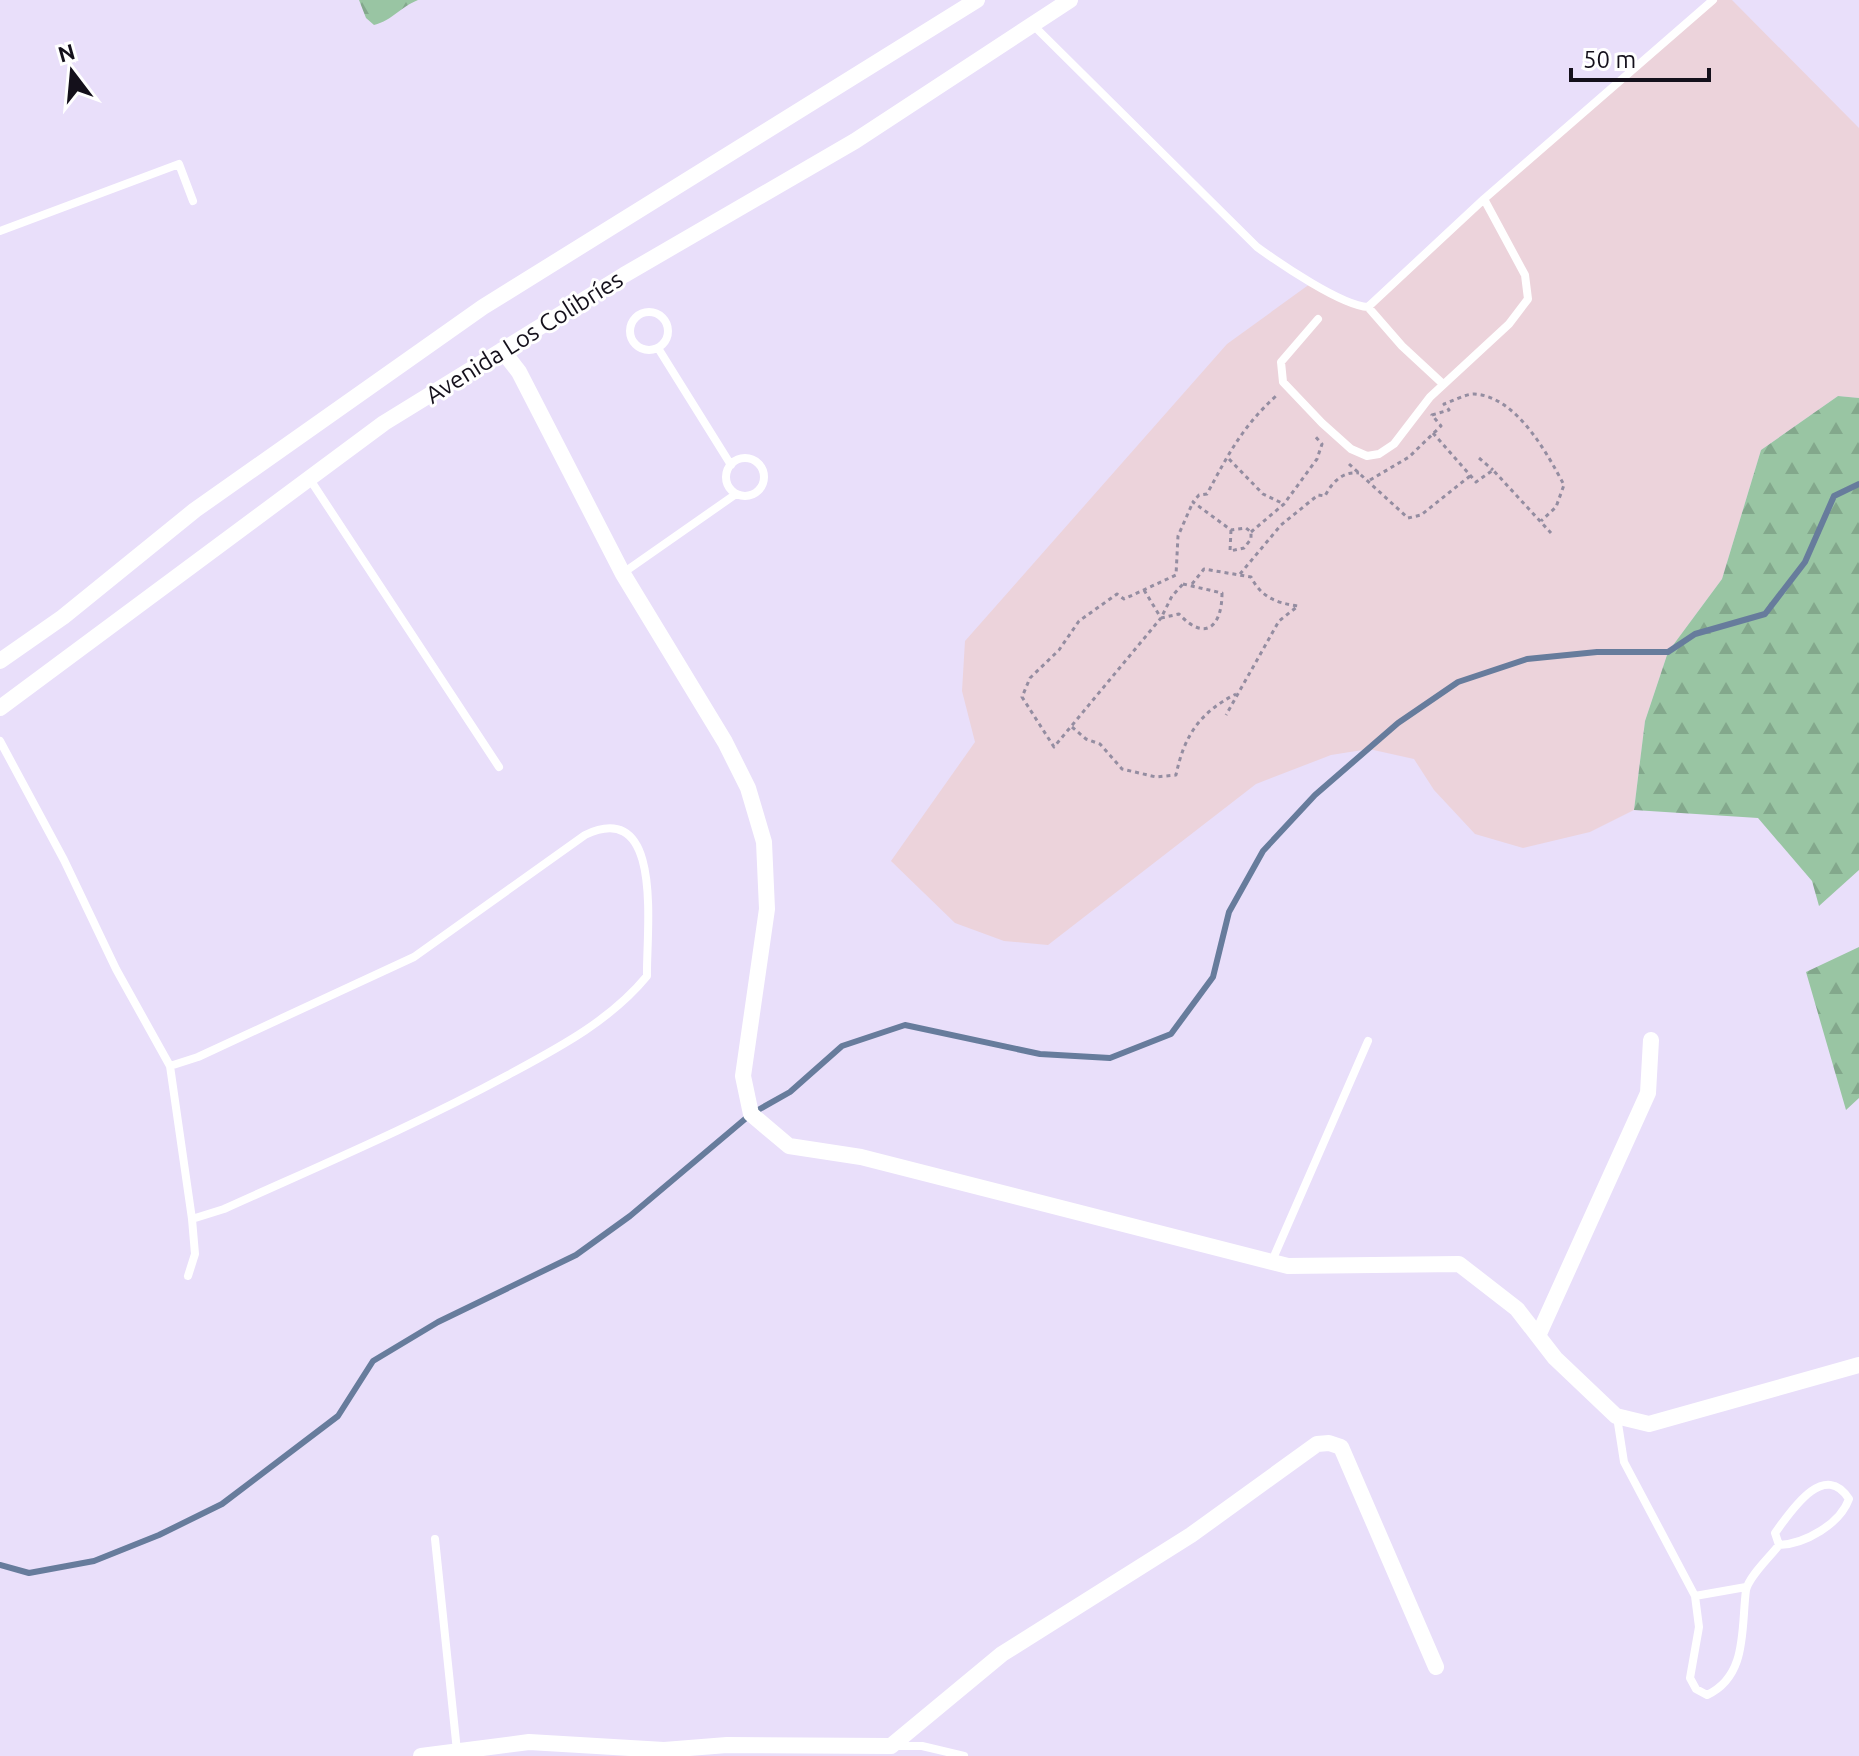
<svg xmlns="http://www.w3.org/2000/svg" width="1859" height="1756" font-family="Ubuntu,sans-serif">
<defs>
<pattern id="forest-firs" width="22" height="20" patternUnits="userSpaceOnUse" patternTransform="scale(2)"><rect width="22" height="20" fill="#99c5a3"/><path d="M5 1l3.5 6h-7zM16 11l3.5 6h-7z" fill="#83a88c"/></pattern>
</defs>
<rect width="100%" height="100%" fill="#e9dffa"/>
<!-- education -->
<path fill="#ecd3db" d="M1713,0H1732L1859,128V398L1838,396L1761,450L1722,579L1668,652L1645,721L1634,810L1590,832L1523,848L1475,834L1434,790L1414,759L1369,749L1331,755L1256,784L1048,945L1004,941L955,923L891,861L975,742L962,691L965,641L1227,344L1314,281L1333,293L1368,307L1484,199Z"/>
<!-- forest -->
<path fill="url(#forest-firs)" d="M359,0H418C400,7 393,20 374,25L366,18Z
M1838,396L1859,398V870L1819,906L1812,881L1758,818L1634,810L1645,721L1668,652L1722,579L1761,450Z
M1859,947V1098L1846,1110L1806,972Z"/>
<g fill="none" stroke-linecap="round" stroke-linejoin="round">
<!-- stream -->
<path stroke="#677c9c" stroke-width="6" d="M0,1565L29,1573L94,1561L159,1535L222,1504L338,1416L373,1361L438,1322L576,1255L630,1216L751,1114L790,1092L842,1046L905,1025L1040,1054L1110,1058L1171,1034L1213,977L1229,912L1263,851L1315,795L1398,723L1458,682L1527,659L1597,652H1668L1695,634L1765,614L1805,562L1834,496L1859,484"/>
<!-- path -->
<path stroke="#948da1" stroke-width="3" stroke-dasharray="4 4" stroke-linecap="butt" d="M1433,433L1476,482L1493,470L1551,533
M1479,458L1493,470
M1229,459L1263,494L1284,504
M1349,464L1408,518L1421,515L1470,476
M1370,480L1409,457L1441,426L1432,415L1449,410L1444,404C1453,401 1465,394 1474,394C1516,396 1547,453 1564,485L1556,507L1541,521
M1231,530L1230,551L1244,548L1251,539V532L1246,528L1231,530L1193,502L1199,495L1207,494C1229,453 1242,427 1277,395
M1251,532L1284,504L1317,459L1322,444L1314,435
M1240,574L1281,525L1318,495L1325,496C1332,482 1343,471 1359,473
M1183,584L1222,593C1222,627 1205,642 1179,614L1161,618L1172,596Z
M1192,584L1204,569L1251,577C1261,597 1276,603 1298,606L1279,621L1226,715
M1144,590L1161,618L1054,747L1022,697L1030,678L1059,650L1079,621L1117,594L1124,599L1176,575L1178,536L1193,502
M1072,727L1086,739L1100,744L1122,769L1156,777L1176,775C1184,736 1200,712 1236,694"/>
<!-- service -->
<path stroke="#fff" stroke-width="8" d="M1032,24L1257,247C1279,263 1342,306 1368,307L1484,199L1713,0
M0,231L179,164L193,201
M1368,307L1402,346L1443,384
M630 331a19 19 0 1 1 38 0a19 19 0 1 1-38 0Z
M1318,319L1281,362L1283,382L1322,423L1351,449L1367,456L1379,454L1394,444L1430,397L1509,324L1528,299L1525,275L1484,199
M658,348L731,465
M726 477a19 19 0 1 1 38 0a19 19 0 1 1-38 0Z
M309,478L499,767
M623,573L736,494
M0,741L64,860L116,969L170,1066L192,1219L195,1254L188,1276
M170,1066L198,1057L414,957L585,835C665,797 646,932 647,976C610,1021 558,1048 508,1075C416,1125 319,1166 224,1209L192,1219
M1272,1261L1368,1041
M1617,1417L1624,1462L1695,1596L1699,1627L1690,1678L1696,1689L1707,1695C1748,1676 1741,1628 1746,1590C1749,1576 1770,1557 1779,1545C1805,1544 1840,1524 1849,1499C1824,1460 1791,1511 1775,1533L1779,1545
M435,1539L457,1751
M1695,1596L1746,1587
M896,1746H922L964,1756"/>
<!-- minor -->
<path stroke="#fff" stroke-width="16" d="M502,350L519,372L623,574L725,742L748,788L764,842L767,909L743,1076L751,1114L789,1146L861,1157L1288,1266L1459,1264L1517,1309L1555,1358L1616,1416L1649,1424L1859,1365
M0,661L63,617L195,510L483,307L977,0
M0,708L384,423L624,275L855,141L1070,0
M1538,1336L1648,1093L1651,1040
M421,1756L529,1742L664,1750L727,1745L891,1746L1002,1654L1191,1535L1317,1444L1329,1443L1341,1447L1436,1667"/>
</g>
<g text-anchor="middle" dominant-baseline="central" stroke-width="6" stroke-linejoin="round" paint-order="stroke">
<!-- street labels -->
<g font-size="24" fill="#14101b" stroke="#fff">
<text transform="translate(524 337) rotate(-32)">Avenida Los Colibríes</text>
</g>
</g>
<!-- north arrow -->
<g transform="translate(72 72) rotate(344)" stroke="#ffffff" stroke-width="6" paint-order="stroke">
<path d="M0-6L14 30L0 20L-14 30Z" fill="#14101b"/>
<text y="-12" font-size="22" font-weight="bold" text-anchor="middle" fill="#14101b">N</text>
</g>
<!-- scale -->
<path d="M1571 68v12h138v-12" fill="none" stroke="#14101b" stroke-width="4"/>
<text x="1583" y="68" font-size="24" fill="#14101b" stroke="#ffffff" stroke-width="6" paint-order="stroke">50 m</text>
</svg>
